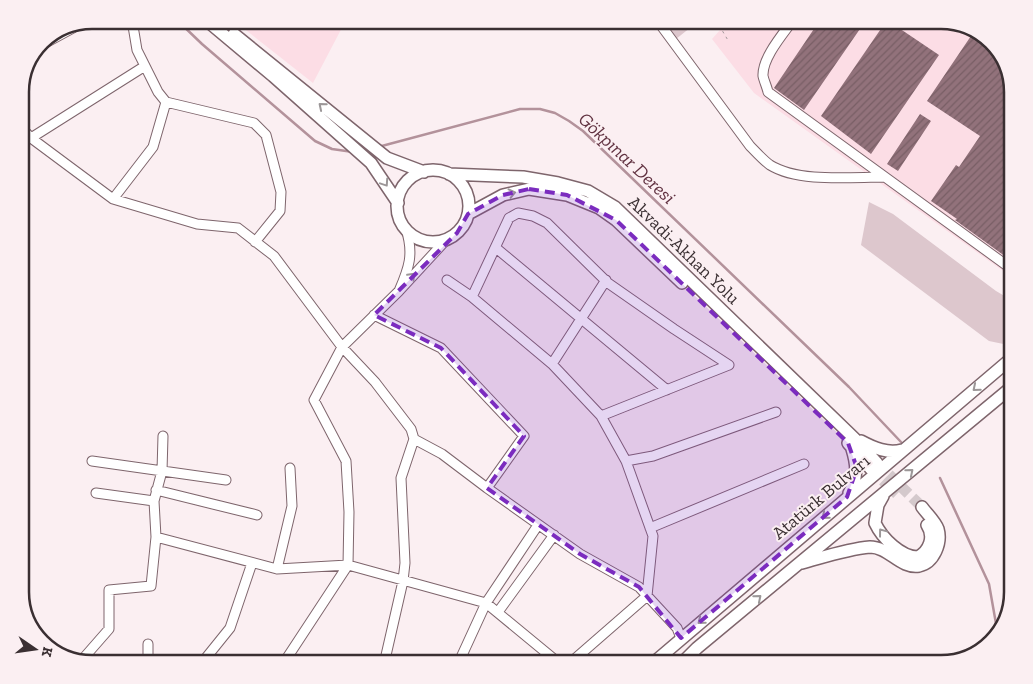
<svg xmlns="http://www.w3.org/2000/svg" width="1033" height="684" font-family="'Zilla Slab',serif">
<defs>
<pattern id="forest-firs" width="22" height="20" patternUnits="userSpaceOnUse" patternTransform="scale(1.25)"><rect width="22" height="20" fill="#ddc7cd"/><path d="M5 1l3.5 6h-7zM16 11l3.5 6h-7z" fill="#beabb0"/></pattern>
<pattern id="building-hatch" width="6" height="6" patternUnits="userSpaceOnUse" patternTransform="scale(1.25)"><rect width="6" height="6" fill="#92727b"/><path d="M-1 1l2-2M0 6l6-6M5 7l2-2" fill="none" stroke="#785e65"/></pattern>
</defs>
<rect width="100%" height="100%" fill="#fbeff2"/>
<!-- built -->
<path fill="#fcdde5" d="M233,20H346L313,83Z
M729,20H942L982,32L1013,91V278L754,93L712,39Z"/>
<!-- green -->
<path fill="#ddc7cd" d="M869,202L893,214L996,291L1013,301V346L989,341L861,245Z"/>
<!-- forest -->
<path fill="url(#forest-firs)" d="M663,20H700L676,39Z"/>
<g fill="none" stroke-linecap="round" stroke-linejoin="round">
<!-- stream -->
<path stroke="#b3929b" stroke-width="2.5" d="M177,20L202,44L315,141L332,149L353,152
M378,147L520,109H540L555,113L569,121L583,131L849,387L901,442
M940,478L989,584L998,635"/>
</g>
<!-- building -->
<path fill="url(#building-hatch)" d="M820,20H854L862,26L804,110L774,88Z
M887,20L939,55L871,154L821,116Z
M975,30L982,32L1004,56L1013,91V262L955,220L957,219L931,201L956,165L959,167L980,136L927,101Z
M920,114L931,121L898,171L887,164Z"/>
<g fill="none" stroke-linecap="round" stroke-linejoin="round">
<!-- major-tunnel -->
<path stroke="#d4c9cc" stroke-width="11" stroke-dasharray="11 5.5" stroke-linecap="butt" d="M877,463L922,507
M871,469L897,494"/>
<!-- minor casing -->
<g stroke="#7e656c" stroke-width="11">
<path id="minor" d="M657,20L750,146C756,152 763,160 770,165C799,183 851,177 885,177
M793,20C783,34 762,58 763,76C764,81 767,87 768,92L1013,270
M38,47L73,28
M166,102L254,123L266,135L281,192L280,211L255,242
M20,126L31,138L113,199L197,224L238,228L274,256L342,347L375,382L411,429L414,439L442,454L487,488L580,554L639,587L677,628L681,638
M31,138L145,66
M113,199L153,147L166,102L158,92L137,50L132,20
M406,229C414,254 409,268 399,291L447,239
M496,248L667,390
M447,280L472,297L552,364L601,416L626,461L653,536L647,596L569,664
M472,297L509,218L518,213L533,216L547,223L608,283L674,329L729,365
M374,315L441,348L524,436L487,488
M552,364L606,280
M601,416L729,365
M92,461L226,480
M626,461L653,456L776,412
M156,490L257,515
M96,493L154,501
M650,528L804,464
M156,537L277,569L348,565L486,603L560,664
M277,569L292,506L290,468
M498,612L554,535
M81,661L109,629V590L151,586L156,537L154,501L162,471L163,436
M148,664V644
M201,664L230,628L252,563
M283,664L348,565L349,512L346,461L314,400L342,347L399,291
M384,664L403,581L405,563L401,478L414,439
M458,664L486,603L538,525"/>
</g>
<!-- major casing -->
<g stroke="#7e656c" stroke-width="14">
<path id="major" d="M206,20L273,76L371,163L398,203
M234,34L387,158L424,172
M397 206a36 36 0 1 1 72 0a36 36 0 1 1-72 0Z
M449,174L523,177L558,183L588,191L615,207L854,438L877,463
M468,214L503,195L529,189L567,195L599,208L616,220L682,283
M861,441C874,448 888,454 902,450
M848,443L871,469
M849,493C858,478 857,465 852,449
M883,496L878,505L875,523C882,538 901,557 918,557C929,551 935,537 927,525
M802,563C824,557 847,549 870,547C889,547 900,569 919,566C934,563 942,543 938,529C935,521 927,514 922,507
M652,664L1013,357
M681,664L697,648L1013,386"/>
</g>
<!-- path -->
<path stroke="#a29699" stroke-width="1" stroke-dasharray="2.5 4" stroke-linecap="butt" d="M716,20L729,42"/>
<!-- minor -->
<use href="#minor" stroke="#fff" stroke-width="9"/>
<!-- major -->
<use href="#major" stroke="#fff" stroke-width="11"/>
</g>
<!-- one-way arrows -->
<defs><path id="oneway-chevron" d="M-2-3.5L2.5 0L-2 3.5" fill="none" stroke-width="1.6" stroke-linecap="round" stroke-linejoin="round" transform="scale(1.25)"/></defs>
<g stroke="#9c9798">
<use href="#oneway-chevron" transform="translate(322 106) rotate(-140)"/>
<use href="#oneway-chevron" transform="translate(385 183) rotate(56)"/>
<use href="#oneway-chevron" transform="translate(512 193) rotate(-13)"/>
<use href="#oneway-chevron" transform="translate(412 276) rotate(-46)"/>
<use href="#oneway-chevron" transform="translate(976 388) rotate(140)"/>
<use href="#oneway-chevron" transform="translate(910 472) rotate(-40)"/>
<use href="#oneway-chevron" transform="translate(825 516) rotate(140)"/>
<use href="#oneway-chevron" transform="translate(882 532) rotate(-127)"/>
<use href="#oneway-chevron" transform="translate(758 598) rotate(-40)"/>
<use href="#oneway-chevron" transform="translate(701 621) rotate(140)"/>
</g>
<!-- marked area -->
<path fill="#7b2cbf" fill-opacity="0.2" stroke="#7b2cbf" stroke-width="4" stroke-dasharray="10 6" stroke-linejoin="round" d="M529,189L567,195L616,220L848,443L857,468L847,497L681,638L639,587L580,554L487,488L524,436L441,348L374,315L457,233L468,214L503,195Z"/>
<g text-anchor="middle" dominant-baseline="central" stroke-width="4" stroke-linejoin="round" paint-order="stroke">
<!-- street labels -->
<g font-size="18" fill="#3a2f32" stroke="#fbeff2">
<text transform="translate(684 250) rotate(44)">Akvadi-Akhan Yolu</text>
<text transform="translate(821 497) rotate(-40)">Atatürk Bulvarı</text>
</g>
<!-- water labels -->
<g font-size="19" font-style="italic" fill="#613241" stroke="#fbeff2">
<text transform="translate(627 158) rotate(43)">Gökpınar Deresi</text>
</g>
</g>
<!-- crop -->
<path d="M0 0H1033V684H0ZM92 29H941A63 63 0 0 1 1004 92V592A63 63 0 0 1 941 655H92A63 63 0 0 1 29 592V92A63 63 0 0 1 92 29Z" fill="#fbeff2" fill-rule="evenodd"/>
<path fill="none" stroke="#3a2f32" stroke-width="2.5" d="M92 29H941A63 63 0 0 1 1004 92V592A63 63 0 0 1 941 655H92A63 63 0 0 1 29 592V92A63 63 0 0 1 92 29Z"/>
<!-- north arrow -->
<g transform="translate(35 649) rotate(103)" stroke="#fbeff2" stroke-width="4" paint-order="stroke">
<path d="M0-4L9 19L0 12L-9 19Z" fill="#3a2f32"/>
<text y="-8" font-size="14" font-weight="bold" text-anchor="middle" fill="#3a2f32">K</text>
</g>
</svg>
